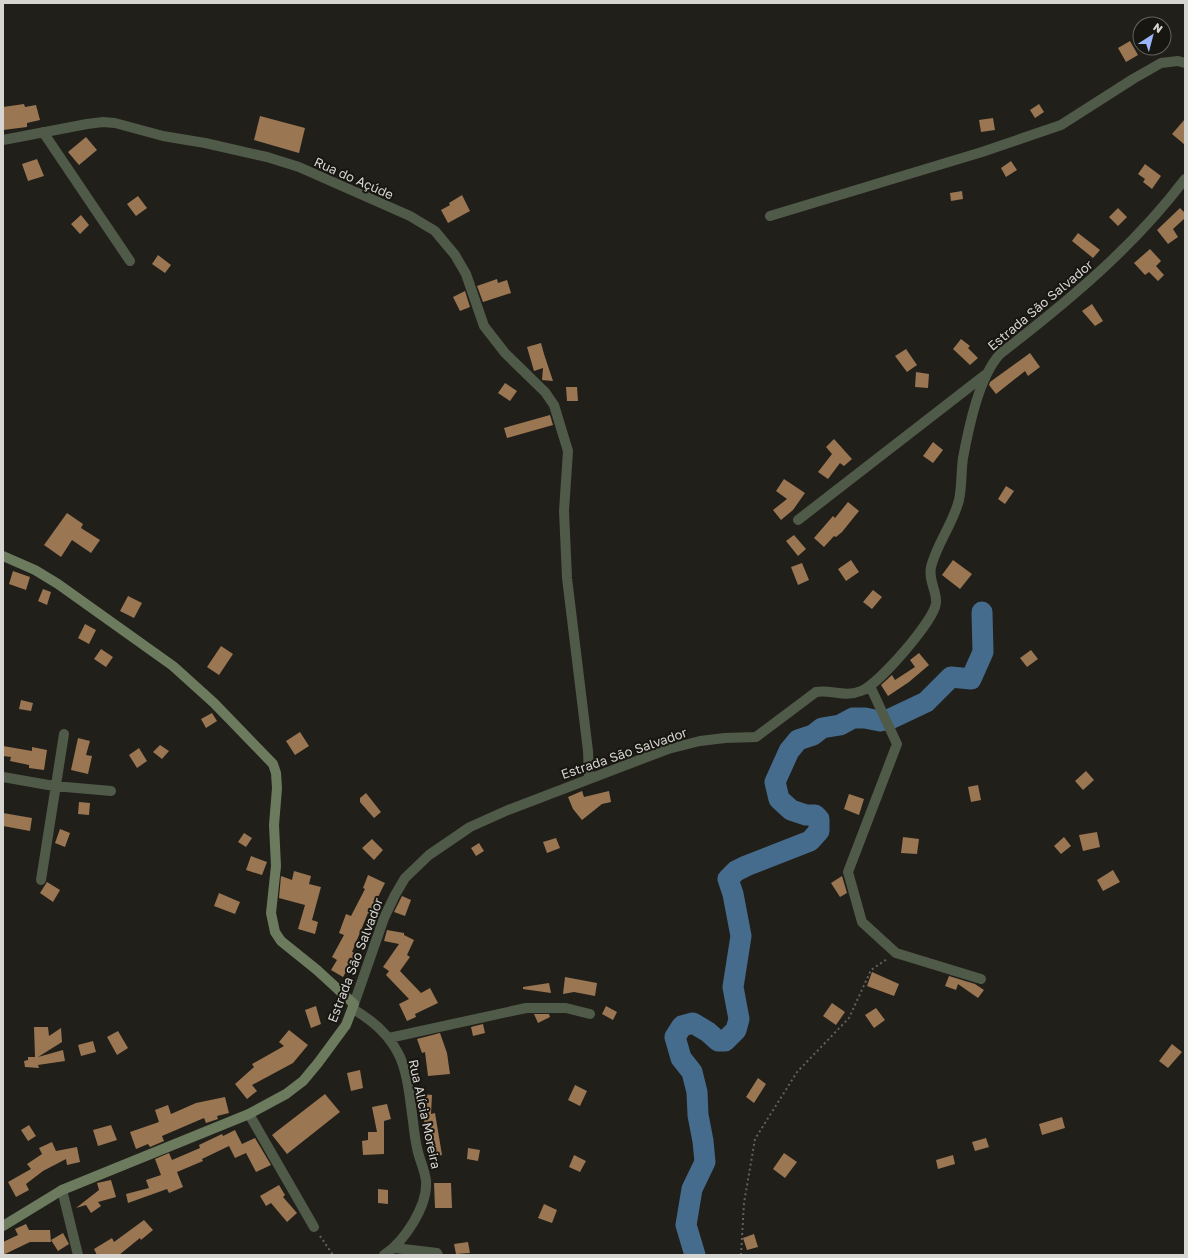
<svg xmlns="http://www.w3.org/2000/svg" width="1188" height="1258" font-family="'Golos Text',sans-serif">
<rect width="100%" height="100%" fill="#211f1a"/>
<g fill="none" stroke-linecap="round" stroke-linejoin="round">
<!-- river -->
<path stroke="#466c8d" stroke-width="21" d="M695,1255L686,1225L692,1189L705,1162L703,1141L698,1115L697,1092L692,1072L681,1058L675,1037L682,1026L693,1023L708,1032L718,1041H725L736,1030L739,1019L733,987L741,936L733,894L728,879L736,871L746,866L810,841L819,831V819L815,815H806L791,810L779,799L775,782L789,751L798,740L813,735L822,728L840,725L853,718H865L880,721L890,719L926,702L951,677L971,679L983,652L982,612"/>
</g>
<!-- building -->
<path fill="#9b7652" d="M1130,41L1138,55L1126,62L1118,48Z
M24,104L25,107L36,105L40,120L27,123V127L3,130V107Z
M1039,104L1044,112L1035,118L1030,110Z
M260,116L305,128L299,153L254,140Z
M993,118L995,130L981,132L979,120Z
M1185,119V145L1172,134Z
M86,137L97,150L79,165L68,152Z
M37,159L44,176L28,181L22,164Z
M1011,161L1017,170L1006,177L1001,168Z
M1145,164L1161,176L1152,189L1143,182L1145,179L1138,174Z
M962,191L963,199L951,201L950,193Z
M462,195L470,211L448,223L441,210L450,205L449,203Z
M138,196L147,208L136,216L127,204Z
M1118,208L1127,217L1118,226L1109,217Z
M1180,208L1185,213V218L1173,229L1178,237L1168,244L1157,230Z
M81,215L89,225L80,234L71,224Z
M1078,233L1100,250L1093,258L1072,241Z
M1150,249L1161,261L1156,266L1164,275L1158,281L1149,272L1145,275L1134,263Z
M158,255L171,265L165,273L152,264Z
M497,279L498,283L507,280L511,293L483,302L477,286Z
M465,291L470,307L460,311L453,297Z
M1092,304L1103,321L1095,326L1082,311Z
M961,339L970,346L968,348L978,358L970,365L953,349Z
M541,343L544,354L553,381L542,380L543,368L534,371L527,347Z
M906,349L917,365L907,372L895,356Z
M1030,353L1040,367L1028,376L1025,371L996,394L989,385L990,382Z
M916,372L929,374L928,388L915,387Z
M505,383L517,391L510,401L498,393Z
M566,387H577L578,401H567Z
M550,415L553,425L507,438L504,428Z
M834,439L852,459L844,466L840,463L828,479L818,472L832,454L826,447Z
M933,442L943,450L933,463L923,456Z
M784,479L805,493L793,510L781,520L773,510L787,499L776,491Z
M1006,486L1014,491L1005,504L998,499Z
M848,502L859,511L842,532L836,537L834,536L824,547L814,538L833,516L835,518Z
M67,513L83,524L81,528L100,540L91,553L72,540L61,557L44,545Z
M794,535L806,549L798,556L786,541Z
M851,560L859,572L846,581L838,569Z
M953,560L972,574L960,589L942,575Z
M802,563L809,580L798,585L791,567Z
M13,571L30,577L26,590L9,584Z
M43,589L51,592L47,605L38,601Z
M873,590L882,597L872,609L863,602Z
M128,596L142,603L134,618L120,611Z
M85,624L96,630L89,644L78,638Z
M221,646L233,654L219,675L207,667Z
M101,649L113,657L106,667L94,659Z
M1031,650L1038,659L1027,667L1020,658Z
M919,653L929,665L909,682L888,696L881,685L892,675L895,680L915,667L910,660Z
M21,700L33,703L31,711L19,709Z
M212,713L217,721L206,728L201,719Z
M300,732L309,746L295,755L286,741Z
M78,738L90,741L86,755L92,756L88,774L71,770Z
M160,745L169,751L162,759L153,752Z
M3,746L32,751V747L47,750L44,770L29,768V765L10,761L11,757L3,756Z
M139,748L147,761L137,768L129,755Z
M1086,771L1094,780L1083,790L1075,781Z
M978,785L981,800L971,802L968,787Z
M582,791L584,797L609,791L611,802L602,804L582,820L573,809L568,797Z
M366,793L381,812L374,818L360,802V798Z
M849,794L864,799L859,815L844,809Z
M79,802L90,803L89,815L78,814Z
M3,813L32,818L30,831L3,826Z
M60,829L70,833L65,847L55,843Z
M1097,832L1100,847L1083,851L1079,835Z
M244,833L252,838L246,847L238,842Z
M903,837L919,839L917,854L901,853Z
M1064,837L1071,846L1061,854L1054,846Z
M556,838L560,848L547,853L543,842Z
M372,839L383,850L374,860L362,848Z
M479,843L484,851L476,856L471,848Z
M251,856L267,862L262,875L246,870Z
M1113,870L1120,882L1103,891L1097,880Z
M294,871L311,876L309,884L321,887L312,920L318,922L315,934L298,929L305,905L279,898L281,876L292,880Z
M368,875L385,883L375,903L378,905L371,916L368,913L352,952L357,954L352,966L350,965L343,977L331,970L337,960L332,957L344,935L339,933L346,914L351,916L365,889L363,888Z
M842,876L847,893L840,897L831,883Z
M47,882L60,890L53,902L40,893Z
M219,893L240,902L235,914L214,906Z
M402,896L411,900L405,916L394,912Z
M387,930L404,933V935L414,940L407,955L410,957L400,971L421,993L430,988L438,1003L415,1014L416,1017L407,1021L399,1004L409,999L386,975L389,971L383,967L399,944L384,941Z
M872,972L899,984L894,996L867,986Z
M949,976L975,984L984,990L978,998L958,984L956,990L945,986Z
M565,977L597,983L595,996L574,992L563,994Z
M549,983L551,993L523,989V987Z
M832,1003L845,1012L836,1025L823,1016Z
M316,1006L321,1024L311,1028L305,1010Z
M606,1006L617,1012L613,1020L602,1014Z
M876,1008L885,1020L874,1028L865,1015Z
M534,1014H549L550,1017L538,1023Z
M483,1024L485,1033L473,1036L471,1027Z
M34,1027H48L49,1036L61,1028L62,1042L38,1057L63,1050L65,1061L38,1065L39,1068L25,1067L24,1061L28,1060V1057H35Z
M289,1030L308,1045L293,1063L252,1085L257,1091L247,1099L235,1084L254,1067L252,1064L284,1046L279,1042Z
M118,1031L128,1048L117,1055L107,1037Z
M440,1033L447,1053L450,1074L428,1076L425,1052L422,1053L417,1039Z
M93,1041L96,1052L81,1056L78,1045Z
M1172,1044L1182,1052L1168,1068L1159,1061Z
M360,1070L363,1088L351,1091L347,1073Z
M758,1078L766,1084L754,1103L746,1097Z
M575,1085L587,1091L580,1106L568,1100Z
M325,1094L340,1112L287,1154L272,1135Z
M422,1094L432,1095L431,1114L435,1113L442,1155L432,1157L421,1107Z
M225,1097L229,1113L217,1116L218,1119L206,1123L204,1118L162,1136L164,1141L150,1147L148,1144L136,1149L130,1132L159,1122L155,1110L168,1105L171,1114L196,1103Z
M387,1104L391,1119L384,1121V1154L363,1155L362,1141L368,1140V1132H377L372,1107Z
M1062,1117L1065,1128L1042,1135L1039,1124Z
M29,1125L36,1136L28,1141L21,1130Z
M111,1125L117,1140L98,1146L93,1130Z
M235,1130L242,1144L255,1138L271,1165L256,1172L246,1153L235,1158L229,1146L202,1159L203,1161L177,1172L183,1187L169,1193L167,1189L128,1203L126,1194L149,1188L146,1180L161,1175L155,1159L169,1153L172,1160L200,1148L199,1145L222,1134L223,1136Z
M986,1138L989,1147L975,1151L972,1142Z
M52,1142L56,1151L77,1147L80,1162L67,1165L66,1159L43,1171L26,1184L29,1190L16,1197L8,1182L31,1169L27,1164L42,1154L39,1148Z
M468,1148L480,1150L478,1161L467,1159Z
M784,1153L797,1162L785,1178L773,1169Z
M574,1155L586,1161L580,1172L569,1167Z
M953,1155L955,1164L938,1169L936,1160Z
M111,1180L116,1197L98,1202L101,1206L91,1213L86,1205L76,1208L99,1190L97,1183Z
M434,1183H451L452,1208H435Z
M279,1185L285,1195L283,1197L297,1213L287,1222L271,1203L266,1206L260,1196Z
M378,1189L388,1190V1204L378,1203Z
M544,1204L557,1210L552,1223L538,1218Z
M144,1220L153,1230L141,1240L140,1238L119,1255H97L94,1249L112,1238L114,1242Z
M26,1224L29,1230H50L51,1242H30L3,1255V1242L18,1235L15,1229Z
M63,1233L69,1244L58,1251L51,1240Z
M754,1234L758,1247L747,1250L743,1238Z
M468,1242L470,1253L456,1254L454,1244Z"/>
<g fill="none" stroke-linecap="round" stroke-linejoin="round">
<!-- path -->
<path stroke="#63615c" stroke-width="2" stroke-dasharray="2 3" stroke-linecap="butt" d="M320,1236L333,1255
M741,1255L744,1203L755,1139L797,1072L849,1018L871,970L887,959"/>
<!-- street -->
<path stroke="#505a48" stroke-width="10" d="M43,132L130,261
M3,140L87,124L103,122L115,123L163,136L205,143L267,157L299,167L410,216L435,231L455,255L466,274L484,326L505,353L545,392L554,405L568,451L564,511L567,578L588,751L589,779
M770,216L982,152L1061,125L1133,79L1161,63L1178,61L1185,63
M798,520L985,375
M870,686L897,744L848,872L862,922L896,953L981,979
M3,777L54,786L111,791
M41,880L64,734
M354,1004L384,918L395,895L405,878L429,855L470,827L508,810L668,749L700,741L725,738L756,737L816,692C831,689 844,698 861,691C879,684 934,621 936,603C937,590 928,581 931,567C937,543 953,524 959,500C962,486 961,472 963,458C969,426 979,377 1000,354C1067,302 1134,247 1185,179
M353,1009C372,1020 388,1033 398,1053C408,1071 410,1101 413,1121C414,1130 415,1139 417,1148C419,1159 425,1170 426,1181C428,1206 404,1242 384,1255
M389,1038L526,1008H566L590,1014
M249,1114L314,1227
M62,1190L78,1255
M395,1248L437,1253L438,1255"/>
<!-- secondary -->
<path stroke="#6c7b5e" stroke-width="10" d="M3,556L35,570L58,584L173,666L214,703L273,764L276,773L277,788L274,825L276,866L271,913L275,932L281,941L317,970L354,1004L346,1025L318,1063L303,1081L286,1094L249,1114L62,1190L3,1226"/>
</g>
<g text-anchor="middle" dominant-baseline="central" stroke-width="4" stroke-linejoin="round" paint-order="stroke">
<!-- street labels -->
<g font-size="13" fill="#d6d5d1" stroke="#171611">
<text transform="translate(354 178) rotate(24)">Rua do Açúde</text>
<text transform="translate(1040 305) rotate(-40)">Estrada São Salvador</text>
<text transform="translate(624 753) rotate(-19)">Estrada São Salvador</text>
<text transform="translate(355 960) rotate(-69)">Estrada São Salvador</text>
<text transform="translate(425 1114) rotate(78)">Rua Alícia Moreira</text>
</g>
</g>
<!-- border -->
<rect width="1188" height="1258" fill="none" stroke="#d6d5d1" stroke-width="8"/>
<!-- north arrow -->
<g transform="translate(1152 36) rotate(36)"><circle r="19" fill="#171611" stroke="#63625e"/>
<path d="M0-3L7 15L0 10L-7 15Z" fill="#9bb5fd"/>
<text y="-6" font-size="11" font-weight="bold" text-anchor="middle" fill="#d6d5d1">N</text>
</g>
</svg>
